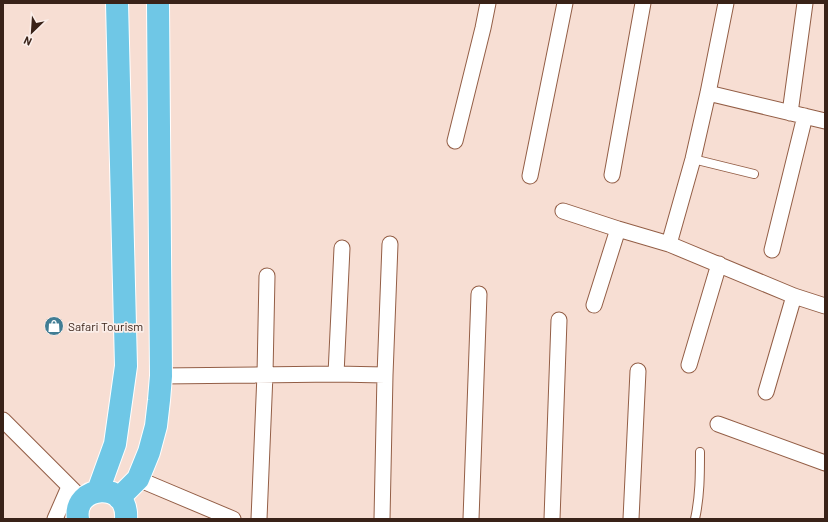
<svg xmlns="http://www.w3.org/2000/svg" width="828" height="522" font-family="Barlow,sans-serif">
<rect width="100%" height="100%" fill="#f7ded3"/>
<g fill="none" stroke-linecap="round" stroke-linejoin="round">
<!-- service casing -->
<g stroke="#935e46" stroke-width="10">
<path id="service" d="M693,159L754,174
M695,519C700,496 700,475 700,452"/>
</g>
<!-- minor casing -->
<g stroke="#935e46" stroke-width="17">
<path id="minor" d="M708,93L825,121
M790,113L805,3
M455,141L483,28L488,3
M612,175L643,3
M530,176L565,3
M563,211L618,229L669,244L794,296L825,306
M669,244L693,159L708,93L726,3
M772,250L805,116
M594,305L618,229
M689,365L719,264
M336,374L342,248
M161,376L336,374L385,375
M766,392L794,296
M3,420L83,500
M718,424L825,463
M138,479L233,519
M55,519L69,487
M259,519L265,374L267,276
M382,519L385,375L390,244
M471,519L479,294
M552,519L559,320
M631,519L638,371"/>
</g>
<!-- trunk casing -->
<g stroke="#fff" stroke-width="24">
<path id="trunk" d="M98,491L115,444L126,366L117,3
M119,498L138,479L149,452L156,426L159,400L161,376L158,3
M78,519C72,485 129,479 126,519"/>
</g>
<!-- service -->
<use href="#service" stroke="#fff" stroke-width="8"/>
<!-- minor -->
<use href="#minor" stroke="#fff" stroke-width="15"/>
<!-- trunk -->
<use href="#trunk" stroke="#6fc7e6" stroke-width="22"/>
</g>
<!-- icons -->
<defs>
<g id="shop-disc" transform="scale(1)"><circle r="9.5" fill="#417d94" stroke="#fbeee9"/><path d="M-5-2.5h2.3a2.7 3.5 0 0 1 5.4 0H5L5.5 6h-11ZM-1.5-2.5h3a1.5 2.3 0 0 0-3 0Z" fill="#fff"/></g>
</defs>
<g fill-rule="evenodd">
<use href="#shop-disc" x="54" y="326"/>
</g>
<g text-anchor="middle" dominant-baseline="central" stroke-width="3.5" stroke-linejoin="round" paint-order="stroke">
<!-- poi labels -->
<g font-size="12" fill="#392218" stroke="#fbeee9" text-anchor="start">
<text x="68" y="326">Safari Tourism</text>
</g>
</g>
<!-- border -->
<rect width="828" height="522" fill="none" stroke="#392218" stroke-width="8"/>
<!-- north arrow -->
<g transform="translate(32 32) rotate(205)" stroke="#fbeee9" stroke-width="3" paint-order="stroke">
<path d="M0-3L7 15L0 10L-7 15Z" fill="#392218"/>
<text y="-6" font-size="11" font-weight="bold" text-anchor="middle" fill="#392218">N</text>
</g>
</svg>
